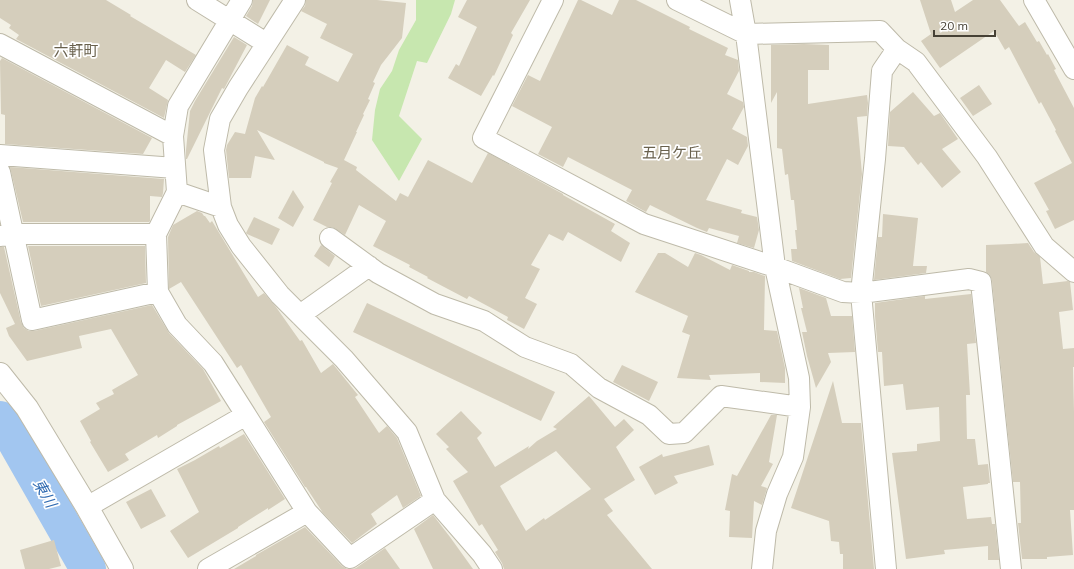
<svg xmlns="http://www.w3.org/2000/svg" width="1074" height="569" font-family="Mulish,'Noto Sans JP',sans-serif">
<rect width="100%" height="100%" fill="#f3f1e6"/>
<!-- green -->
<path fill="#c7e7af" d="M416,0H455L451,14L427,63L417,61L399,116L422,139L399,181L372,140L375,110L380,89L392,71L399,50L416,20Z"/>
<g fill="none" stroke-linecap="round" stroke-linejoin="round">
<!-- river -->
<path stroke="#a2c6f0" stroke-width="36" d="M0,419L11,434L88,569"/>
</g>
<!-- building -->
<path fill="#d5cebc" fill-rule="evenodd" d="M0,0H106L131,15L130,16L196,55L185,72L166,60L149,88L168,100L164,118L16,39L19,35L9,28L11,25L0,18Z
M253,0H270L258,24L246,16L252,6Z
M306,0H377L406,3L402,38L381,65L373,82L375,83L368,99L370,100L363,114L364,115L356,132H357L344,160L357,167L356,170L396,201L400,193L408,197L428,160L472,183L488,153L563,194V195L615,224L611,231L630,243L621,262L568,232L563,241L549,234L531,265L540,269L525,298L537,304L524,329L507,320L508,317L469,296L467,299L427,278L428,277L409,267L410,265L373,246L386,221L359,205L345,235L336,229L332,227H327L313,220L332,183L330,182L338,168L324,163V162L257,130L275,160L255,156L251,178H229L226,150L227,145L235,132L245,134L255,98L262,86L263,87L287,45L309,57L305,65L338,82L353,54L320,38L327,24L301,11L305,6Z
M467,0H530L511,33L513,35L494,76L493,75L481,96L448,78L456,64L459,66L477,27L458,17Z
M578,0H581L612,15L619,0H636L690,27L689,29L728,48L725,55L738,60L739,71L727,94L743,102L744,107L732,129L747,137L748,146L738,165L727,159L706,200L742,210L741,213L757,217L759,230L754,248L737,243L739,236L709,228L707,232L697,228L650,205L646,212L626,201L632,190L568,157L563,167L538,154L552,127L512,106L528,75L540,81Z
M920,0H951L955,12L973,0H1000L1019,26L1025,22L1037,42L1039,41L1047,55L1048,54L1056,69L1054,70L1074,108V220L1055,229L1046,211L1049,210L1034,183L1072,163L1055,131L1056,130L1041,102L1039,104L1009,47L1005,50L994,31L940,68L921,41L931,34Z
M234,37L247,45L224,89L222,88L187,159H186V150L190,111L195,101Z
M804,44L829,45V70H808V104L867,95L868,103L867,116L857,117L862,174L851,278L840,279L792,261L791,249H797L795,230H797L794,200H791L788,174L785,175L782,149L777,148V92L771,103V45Z
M2,58L152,138L143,154L5,144V115L1,114L0,61Z
M979,85L992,104L973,116L960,98Z
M913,92L934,116L940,113L958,139L942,149L961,172L942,188L921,162L918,165L904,147L888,146L890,112Z
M10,167L164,179L163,193L162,197L150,196V221L149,222H23Z
M293,190L304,207L293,227L278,218Z
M197,211L202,213L204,216H205L210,223L212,221L258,297L264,293L276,307L300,341L302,340L321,373L333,364L358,395L355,397L379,433L387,426L397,438L421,496L403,508L397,495L371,514L377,524L352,543L323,513L306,487H305L264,422L271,417L241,365L237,368L181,282L169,289L168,237L173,225Z
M883,214L918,218L913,266H927L926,273L874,280L878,237H882Z
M254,217L280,229L272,245L247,234L246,233Z
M1028,243L1034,252L1040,257L1043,284L1068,281L1070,282L1073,310L1059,312L1063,349L1074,348V367H1073L1074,412V510H1070L1073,555L1047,557V559H1022L1018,523H1021L1020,482H1013L992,281L990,275L986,272V245L1011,244Z
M321,245L335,256L329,267L314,256Z
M28,246H145L146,283L41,306Z
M0,247H4L21,322L24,328L29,331H34L152,305L169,333L203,369L221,401L177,425V426L158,438L157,435L125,454L129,460L108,472L90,442L91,441L80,421L100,409L96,403L114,394L112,390L138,375L111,329L79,336L82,348L27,361L9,336L6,328L15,324L0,293Z
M658,253H665L688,267L695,253L701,255L730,270L732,265L749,271V272H754L765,276L764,330L777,331L785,368V383L760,382V373L709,375L711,380L677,378L690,335L682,332L688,316L635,292Z
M799,288L826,298L831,316H852L855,352L828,353L831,362L816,388L807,356L802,332H807L801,308H803Z
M971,294L976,343L967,344L970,395H966L967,439H975L978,465L988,464L990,483H988V484L963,487L967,519L991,517L992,524H995L999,560H988V546L944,550L945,554L906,559L892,453L917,451V444L940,441L939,407L906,410L903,384L884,386L882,352H878L875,316V303L925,296V299Z
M367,303L555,392L541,421L353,332Z
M622,365L658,382L649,401L613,382Z
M833,381L842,423H861L874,569H843V554H840L839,542L831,541L829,521L791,508Z
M589,396L615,427L624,419L634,430L616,447L635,480L604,499L613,511L607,515L652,569H504L502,563L495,552L498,550L482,524L479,526L453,481L468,472L446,449L449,447L436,434L461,411L482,433L477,438L495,467L529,446L528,449L537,441L557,429L553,427ZM556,451L591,489L545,520L544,518L526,531L500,486Z
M771,415H777L769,462L773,464L761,486L767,488L762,505L754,501L752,538L729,537L730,511L725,510L732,474L737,476Z
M244,434L285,499L268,510V508L238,527V528L188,558L170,531L199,512L177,469L195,460L219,446L220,448Z
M709,445L714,465L674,476L678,483L655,495L639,467L662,454L663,457Z
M151,489L166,516L141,529L126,502Z
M433,515L450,537L473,569H433L414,529Z
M305,527L342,566L347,569H234L256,556V555Z
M54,540L61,566L49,569H25L20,550Z
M385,548L400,569H353L356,568Z"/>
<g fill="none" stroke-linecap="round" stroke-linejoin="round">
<!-- minor casing -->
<g stroke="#bebaa9" stroke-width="22">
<path id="minor" d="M197,0L266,43
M295,0L238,88L220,119L214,150L221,207L228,225L241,246L280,295L344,359L407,432L435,500L482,554L492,569
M553,0L483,138L644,224L775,267L843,292L861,293L969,279L981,282L1011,569
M677,0L746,34L880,31L897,49L916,62L987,157L1044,246L1074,272
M740,0L746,34L775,267L799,378L800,407L793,457L777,494L766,531L762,569
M1034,0L1074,69
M0,44L173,136
M0,155L175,168
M0,172L32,320L158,292
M177,192L173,136L178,106L242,0
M1,236L13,234H156L177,192L221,207
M330,238L378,273L435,304L484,321L525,347L571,364L599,388L649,415L669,434L684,433L721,396L800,407
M300,315L369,266
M87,507L246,415L213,363L177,325L158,292L156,234
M307,512L350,558L435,500
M208,569L307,512L246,415
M886,569L861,293L875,159L882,71L897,49"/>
</g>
<!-- tertiary casing -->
<g stroke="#bebaa9" stroke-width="24">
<path id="tertiary" d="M0,374L27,408L87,507L122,569"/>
</g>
<!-- minor -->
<use href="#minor" stroke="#fff" stroke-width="20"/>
<!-- tertiary -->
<use href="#tertiary" stroke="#fff" stroke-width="22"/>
</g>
<g text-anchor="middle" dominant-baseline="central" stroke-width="3.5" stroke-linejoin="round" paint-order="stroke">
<!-- neighbourhood labels -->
<g font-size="15" fill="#69614d" stroke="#fff">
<text x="76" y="50">六軒町</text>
<text x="672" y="152">五月ケ丘</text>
</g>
<!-- water labels -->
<g font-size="15" font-style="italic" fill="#2f6ab1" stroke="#fff">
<text transform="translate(45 493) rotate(60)">東川</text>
</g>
</g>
<!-- scale -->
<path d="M934 30v6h61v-6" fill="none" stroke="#464135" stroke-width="2"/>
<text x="940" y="30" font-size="12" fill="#464135" stroke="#ffffff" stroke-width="3" paint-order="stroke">20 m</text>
</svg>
